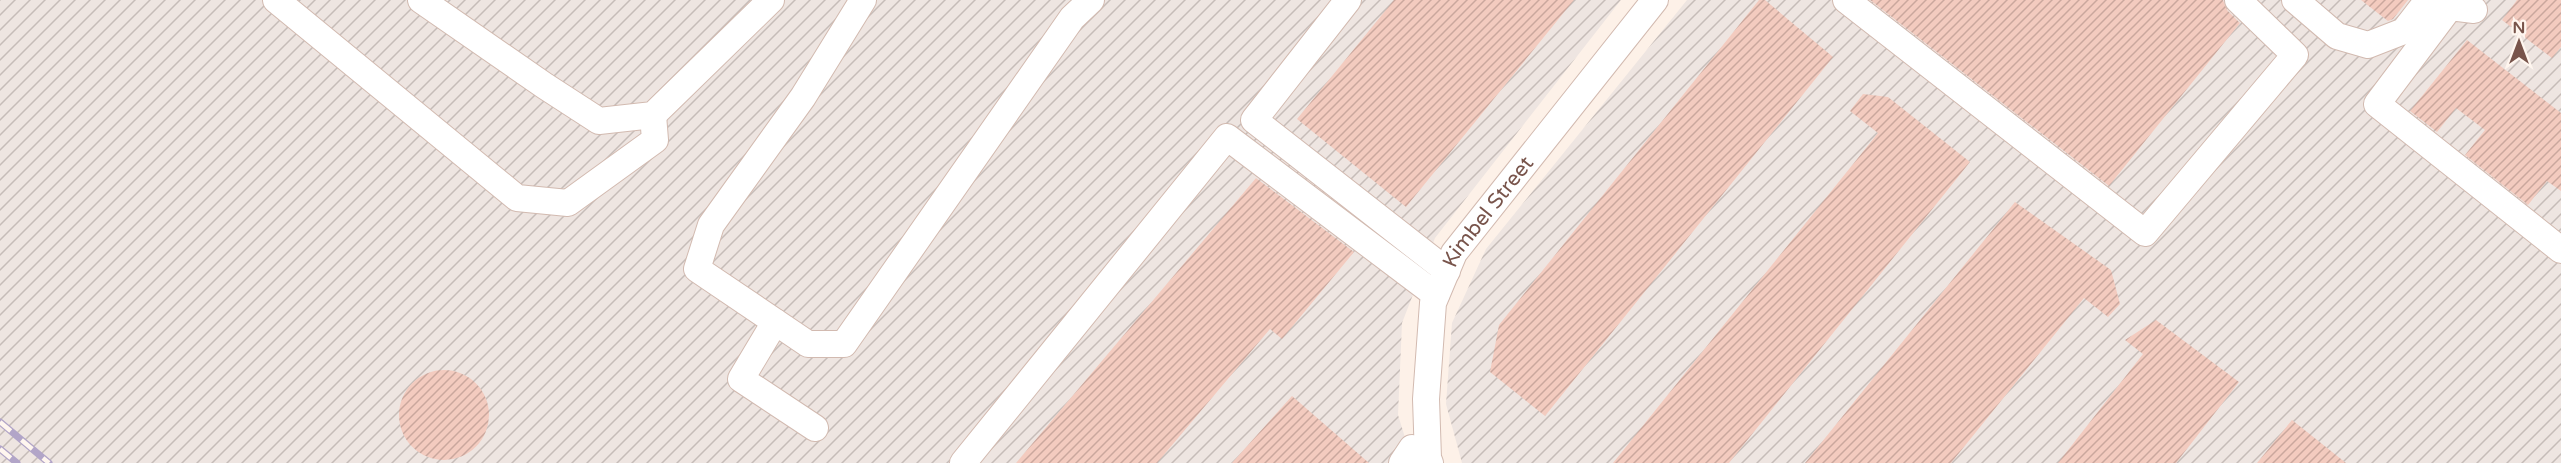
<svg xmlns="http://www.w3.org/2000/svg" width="2561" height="463" font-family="'Varela Round',sans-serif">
<defs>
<pattern id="industrial-furrows" width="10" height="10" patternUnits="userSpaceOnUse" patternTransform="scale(1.5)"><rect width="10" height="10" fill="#eee5e1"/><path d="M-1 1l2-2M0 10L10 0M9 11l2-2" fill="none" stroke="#c6bcb8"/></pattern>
<pattern id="building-hatch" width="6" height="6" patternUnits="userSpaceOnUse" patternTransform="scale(1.5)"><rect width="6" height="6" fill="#f3cbbf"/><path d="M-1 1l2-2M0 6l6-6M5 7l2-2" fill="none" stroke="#caa79d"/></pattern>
</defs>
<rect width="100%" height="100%" fill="#fdf1e8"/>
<!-- industrial -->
<path fill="url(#industrial-furrows)" d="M0,0H1621L1435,238L1402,323L1398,415L1413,463H0Z
M1687,0H2561V463H1462L1446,404L1452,323L1486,249Z"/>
<!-- building -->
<path fill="url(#building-hatch)" d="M1394,0H1574L1406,207L1297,119Z
M1759,0H1765L1833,57L1545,416L1490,372L1499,325Z
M1870,0H2223L2227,10L2240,23L2109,186Z
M2361,0H2408L2393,19L2388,21Z
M2517,0H2561V47L2552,58L2502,20Z
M2467,40L2561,113V191L2547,181L2528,205L2465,155L2485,130L2456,108L2437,132L2410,111Z
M1863,94L1888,97L1970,162L1729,463H1613L1878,133L1850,111Z
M1256,178L1354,252L1282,339L1270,329L1157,463H1016Z
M2015,202L2111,270L2120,304L2108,317L2084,298L1951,463H1805Z
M2156,320L2239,382L2176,463H2058L2143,354L2125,340Z
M399 415a45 45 0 1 1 90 0a45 45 0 1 1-90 0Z
M1292,396L1369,463H1232Z
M2292,420L2346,463H2257Z"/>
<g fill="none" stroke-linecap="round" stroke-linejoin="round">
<!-- minor casing -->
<g stroke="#d2bab0" stroke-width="28">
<g id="minor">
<path d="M276,0L517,198L568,203L655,140L653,115"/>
<path d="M421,0L545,86L599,121L653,115L771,0"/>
<path d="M863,0L803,97L711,225L697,269L808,344H844L1072,18L1091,0"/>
<path d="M1348,0L1254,120L1447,271"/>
<path d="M1846,0L2145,233L2295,55L2238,0"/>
<path d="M2295,0L2337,36L2368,45L2404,31L2428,0"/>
<path d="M2474,10L2450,7L2377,104L2561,250"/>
<path d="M775,322L741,379L815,428"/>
<path d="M963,463L1227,137L1436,295"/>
<path d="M1402,463L1412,448"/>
<path id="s1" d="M1430,463L1428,458L1426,399L1433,303L1454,253L1655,0"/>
</g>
</g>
<!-- minor -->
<use href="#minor" stroke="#fff" stroke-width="26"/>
<!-- rail casing -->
<g stroke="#b2a5c8" stroke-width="7">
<path id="rail" d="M0,422L49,463
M0,449L17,463"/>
</g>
<!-- rail -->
<use href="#rail" stroke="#fff6ef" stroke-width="4.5" stroke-dasharray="14" stroke-linecap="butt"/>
</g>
<g text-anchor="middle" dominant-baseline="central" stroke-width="6" stroke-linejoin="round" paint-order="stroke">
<!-- street labels -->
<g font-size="21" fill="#78544b" stroke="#fff6ef">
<text stroke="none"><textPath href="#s1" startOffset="268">Kimbel Street</textPath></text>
</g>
</g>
<!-- north arrow -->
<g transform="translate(2519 42)" stroke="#fff6ef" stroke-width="4.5" paint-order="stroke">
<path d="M0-4.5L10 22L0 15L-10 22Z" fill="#78544b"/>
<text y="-9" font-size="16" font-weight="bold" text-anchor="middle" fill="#78544b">N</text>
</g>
</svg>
